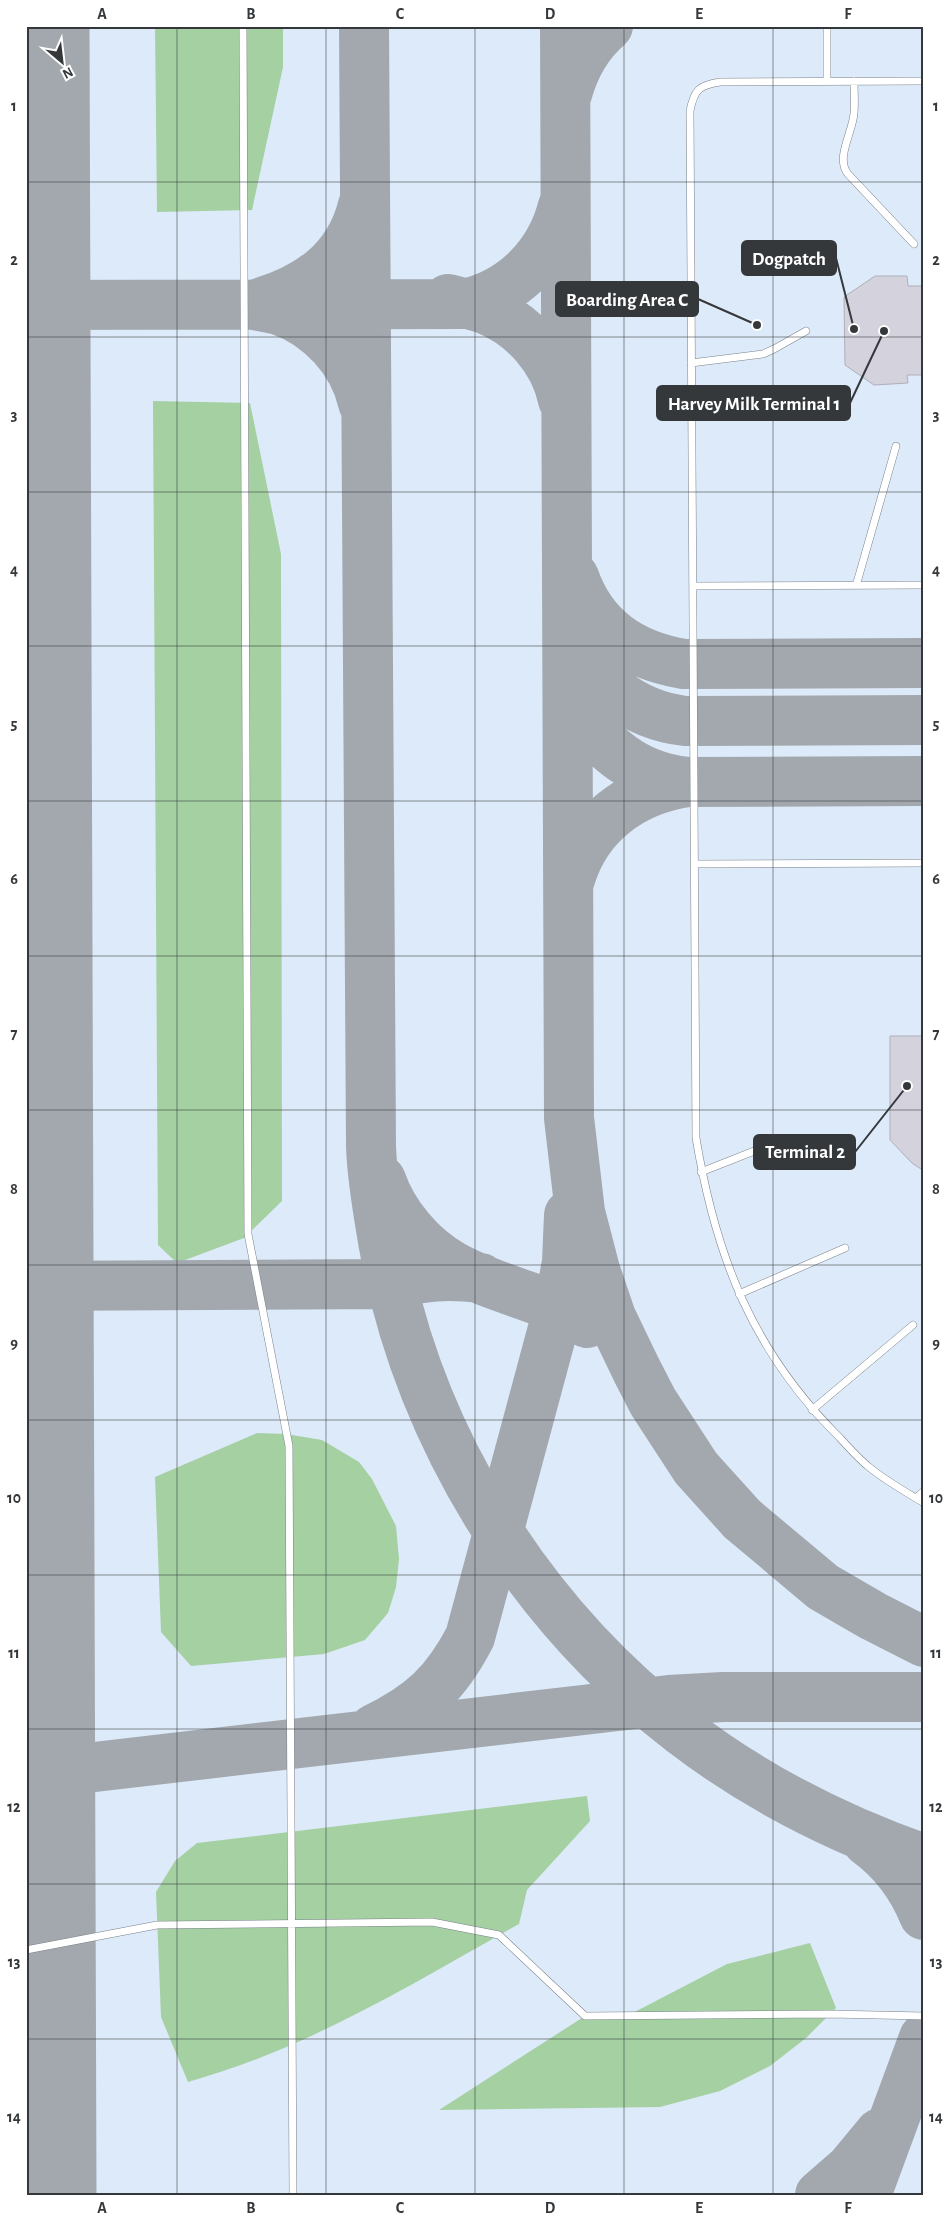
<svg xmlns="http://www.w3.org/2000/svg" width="950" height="2221" font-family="'Alegreya Sans',sans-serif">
<rect width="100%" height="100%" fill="#ebf3fb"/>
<!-- built -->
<path fill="#ddeaf9" d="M26,26H924V2195H26Z"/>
<!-- green -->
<path fill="#a4d0a2" d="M155,26H283V67L252,210L157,212Z
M153,401L250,403L281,554L282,1201L244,1238L177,1263L158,1245Z
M257,1433L286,1434L322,1440L359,1462L372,1479L396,1526L399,1559L396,1587L388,1613L365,1640L324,1654L191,1666L161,1632L155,1477Z
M587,1796L590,1821L527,1890L519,1924C412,1984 307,2049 188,2082L161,2017L156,1892L175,1861L197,1843Z
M810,1943L836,2008L806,2038L770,2066L720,2091L660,2107L439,2110L585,2016L625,2017L727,1964Z"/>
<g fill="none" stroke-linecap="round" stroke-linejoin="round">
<!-- taxiway -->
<path stroke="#a2a8ae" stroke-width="50" d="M364,26L371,1146C372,1179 378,1210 383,1241C417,1434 527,1612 682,1731C755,1787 838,1829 924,1859
M565,26L569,1118L580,1212L595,1270L611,1317L637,1371L653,1402L696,1468L742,1519L823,1587L873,1616L924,1642
M567,94C574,68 587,44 608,26
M363,205C349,263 306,290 253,305C261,306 271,308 279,310C320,324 354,361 363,403
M448,299C460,302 473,305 485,309C523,324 555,359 563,400
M26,305L464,304C514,293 551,255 563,206
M574,577C592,629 631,655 684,664L924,663
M571,628C585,680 634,715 685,721L924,720
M570,683C585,738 631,777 688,782L924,781
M570,879C586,824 632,790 688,782
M381,1180C393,1215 421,1248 453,1266C496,1290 545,1297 587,1323
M26,1286L391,1284C424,1276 447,1274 481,1278
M374,1729C422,1706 446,1683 470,1637L559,1306L567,1262L569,1215
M26,1775L669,1700L723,1697H924
M867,1841C893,1860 912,1885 924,1915
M820,2195L851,2168L880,2133
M866,2195L924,2038"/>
<!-- runway -->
<path stroke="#a2a8ae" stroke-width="125" d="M27,26L34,2195"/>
</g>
<!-- building -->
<path fill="#d4d2dd" stroke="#b0afb9" d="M875,276H907L908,286H924V375H907L908,383L874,385L845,365L844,297Z
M890,1036H924V1171L912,1163L890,1140Z"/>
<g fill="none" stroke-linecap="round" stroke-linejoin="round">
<!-- service casing -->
<g stroke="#7a8189" stroke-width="8">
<path id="service" d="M243,26L248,1234L289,1446L293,2195
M827,26V80
M854,81C854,91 855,102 854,113C853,132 835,158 848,174L914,244
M924,81L720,82C699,85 694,90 690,111L696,1138C716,1258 753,1352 840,1438C849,1448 859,1459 869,1467C886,1481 906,1492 924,1503
M691,363L763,354L774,349L806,331
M693,586L924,585
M856,586L896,446
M694,864L924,863
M701,1172L777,1142
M739,1294L845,1248
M812,1410L913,1325
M916,1498L924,1491
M26,1950L157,1925L432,1922L499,1935L585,2016L830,2014L924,2016"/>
</g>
<!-- service -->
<use href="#service" stroke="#fff" stroke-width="7"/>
</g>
<!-- grid -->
<path fill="none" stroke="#35383b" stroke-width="1" stroke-opacity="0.55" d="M177,26V2195M326,26V2195M475,26V2195M624,26V2195M773,26V2195M26,182H924M26,337H924M26,492H924M26,646H924M26,801H924M26,956H924M26,1110H924M26,1265H924M26,1420H924M26,1575H924M26,1729H924M26,1884H924M26,2039H924"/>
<!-- callouts -->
<path fill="none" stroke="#35383b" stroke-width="2" d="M854 329L836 258M757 325L698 299M884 331L850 403M907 1086L855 1152"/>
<g fill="#35383b" stroke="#fff" stroke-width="2">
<circle cx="854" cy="329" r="5"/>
<circle cx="757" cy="325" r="5"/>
<circle cx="884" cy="331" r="5"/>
<circle cx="907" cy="1086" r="5"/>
</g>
<g fill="#35383b" stroke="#35383b" stroke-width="2">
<rect x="742" y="241" width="94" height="34" rx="5"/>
<rect x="556" y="282" width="142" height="34" rx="5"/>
<rect x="657" y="386" width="193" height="34" rx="5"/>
<rect x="754" y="1135" width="101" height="34" rx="5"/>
</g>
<g font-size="19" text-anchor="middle" font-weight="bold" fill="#fff">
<text x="789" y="265">Dogpatch</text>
<text x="627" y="306">Boarding Area C</text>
<text x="754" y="410">Harvey Milk Terminal 1</text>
<text x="805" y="1158">Terminal 2</text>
</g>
<!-- border -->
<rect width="950" height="2221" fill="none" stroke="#ffffff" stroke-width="55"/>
<!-- north arrow -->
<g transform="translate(62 62) rotate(152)" stroke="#ffffff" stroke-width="4" paint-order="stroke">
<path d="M0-4L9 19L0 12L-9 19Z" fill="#35383b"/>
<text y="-8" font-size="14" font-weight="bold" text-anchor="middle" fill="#35383b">N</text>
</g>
<rect x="28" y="28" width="894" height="2166" fill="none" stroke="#35383b" stroke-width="2"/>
<g font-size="16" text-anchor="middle" font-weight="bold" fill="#35383b">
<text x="102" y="19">A</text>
<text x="251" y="19">B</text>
<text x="400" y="19">C</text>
<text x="550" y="19">D</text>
<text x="699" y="19">E</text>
<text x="848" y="19">F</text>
<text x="14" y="111">1</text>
<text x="936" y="111">1</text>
<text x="14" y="265">2</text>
<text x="936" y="265">2</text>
<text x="14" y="420">3</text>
<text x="936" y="420">3</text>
<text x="14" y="575">4</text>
<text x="936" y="575">4</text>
<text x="14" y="729">5</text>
<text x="936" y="729">5</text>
<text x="14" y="884">6</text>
<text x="936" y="884">6</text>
<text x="14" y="1039">7</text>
<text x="936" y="1039">7</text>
<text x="14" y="1194">8</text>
<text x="936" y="1194">8</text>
<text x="14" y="1348">9</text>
<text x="936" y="1348">9</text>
<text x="14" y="1503">10</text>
<text x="936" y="1503">10</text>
<text x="14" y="1658">11</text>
<text x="936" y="1658">11</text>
<text x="14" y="1812">12</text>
<text x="936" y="1812">12</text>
<text x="14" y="1967">13</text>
<text x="936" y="1967">13</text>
<text x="14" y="2122">14</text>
<text x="936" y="2122">14</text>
<text x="102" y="2213">A</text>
<text x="251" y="2213">B</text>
<text x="400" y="2213">C</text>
<text x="550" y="2213">D</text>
<text x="699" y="2213">E</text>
<text x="848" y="2213">F</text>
</g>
</svg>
